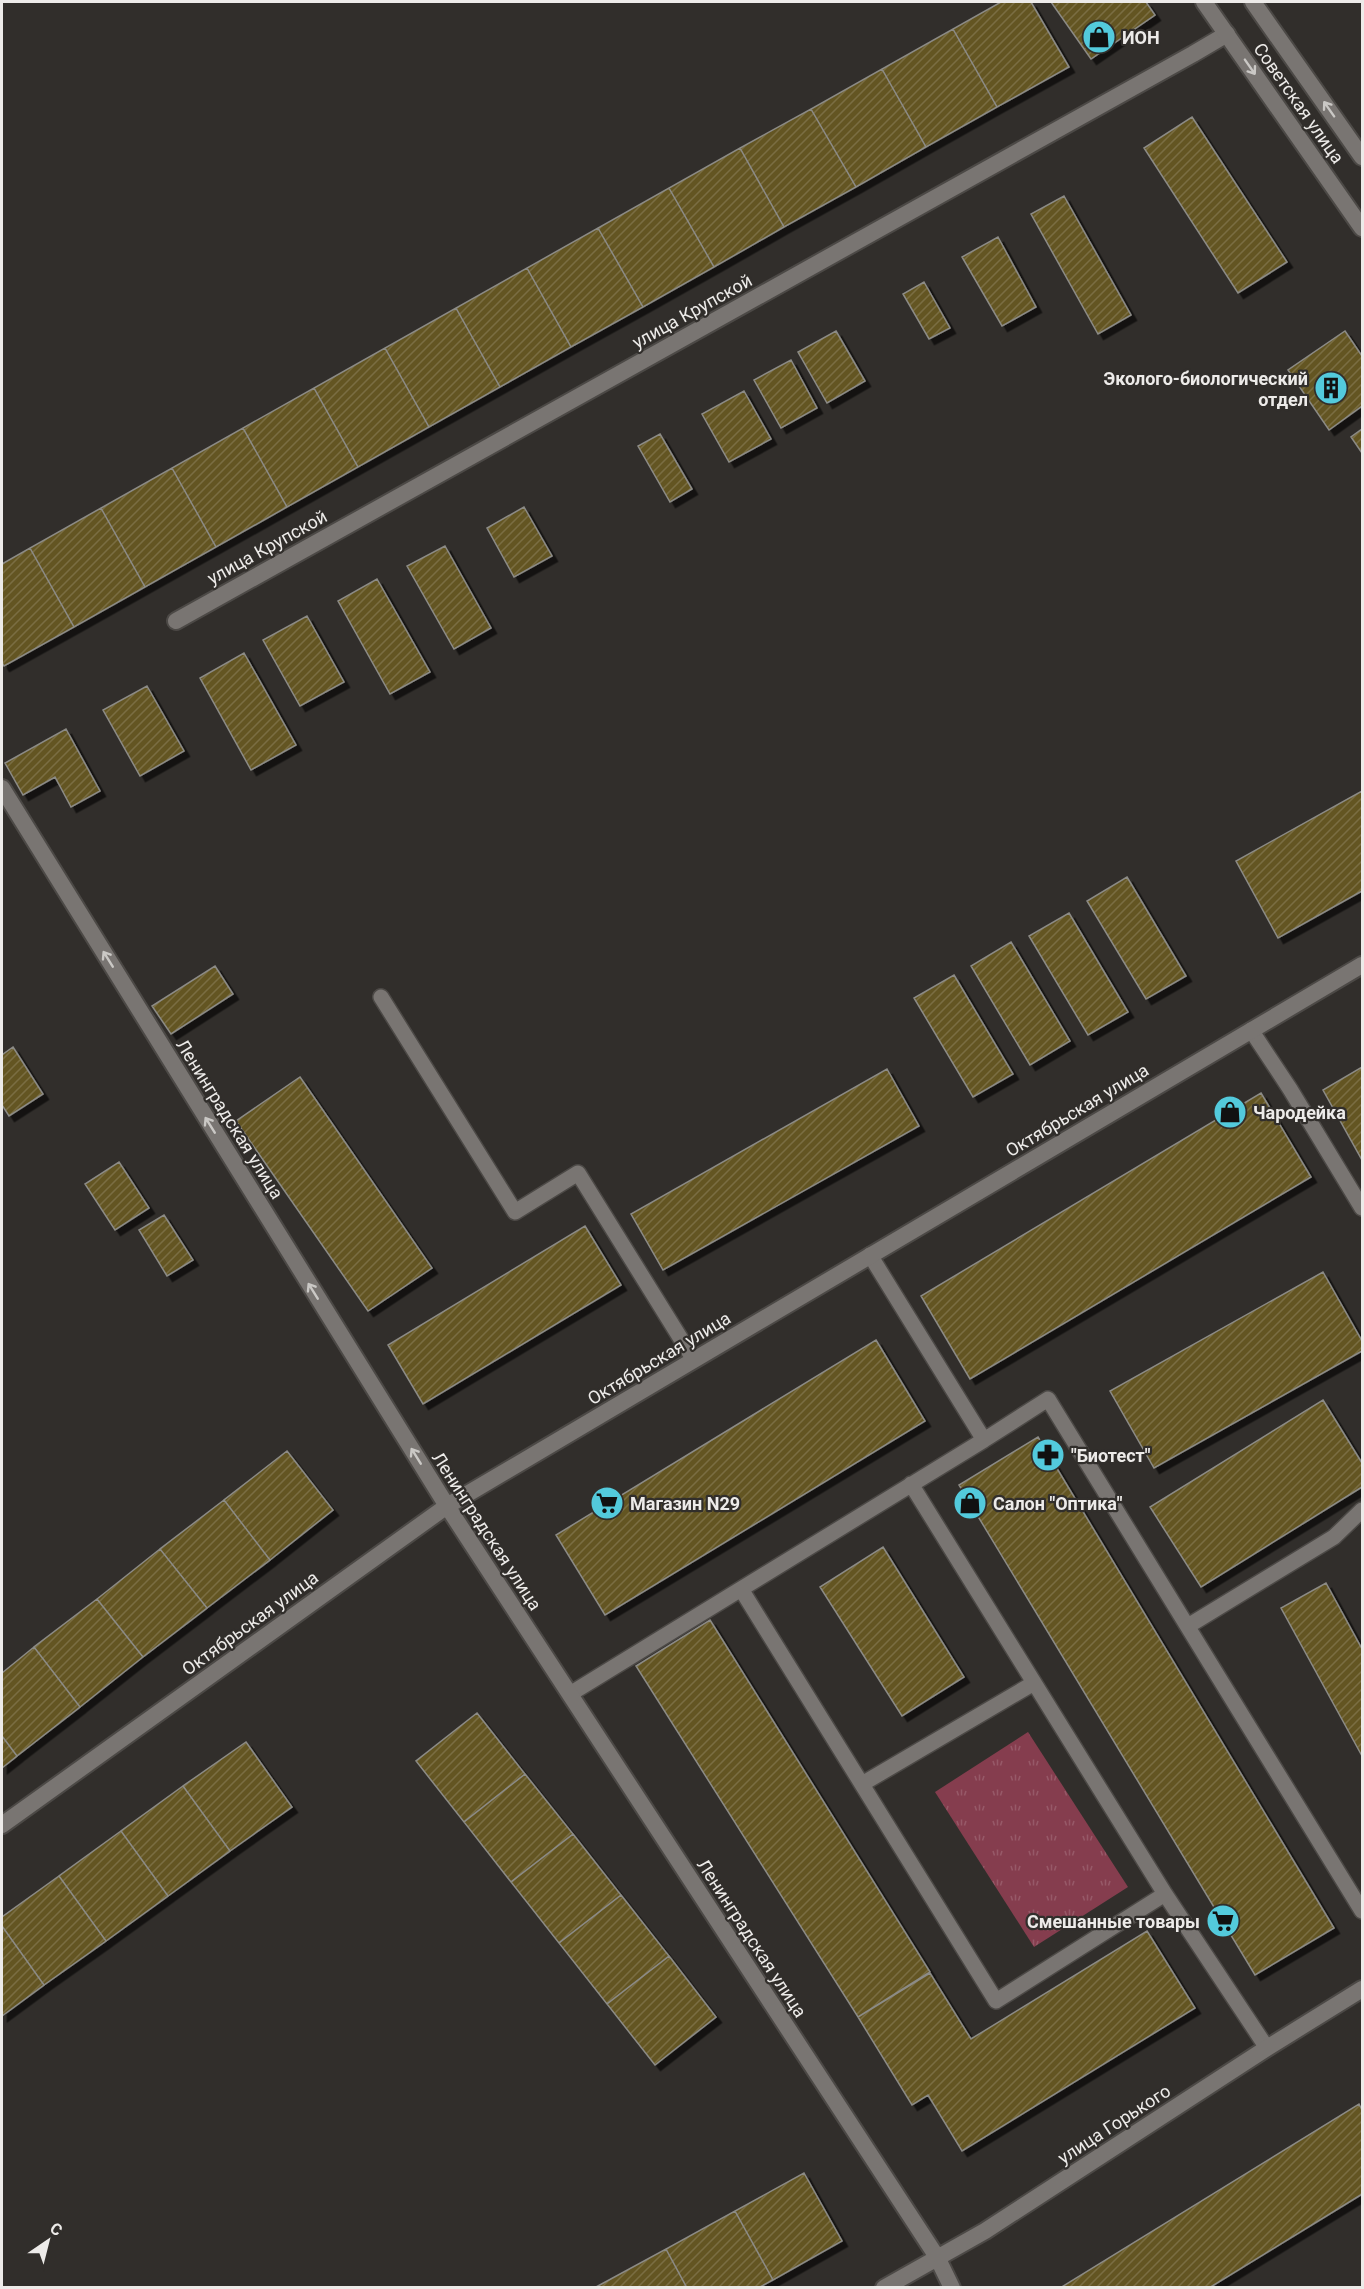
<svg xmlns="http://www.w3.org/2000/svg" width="1364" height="2289" font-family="Roboto,sans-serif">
<defs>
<pattern id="grass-tufts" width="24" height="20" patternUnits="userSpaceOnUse" patternTransform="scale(1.5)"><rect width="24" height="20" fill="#853d4e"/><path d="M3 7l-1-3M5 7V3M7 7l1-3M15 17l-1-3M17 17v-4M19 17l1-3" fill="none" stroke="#975968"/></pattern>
<pattern id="building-hatch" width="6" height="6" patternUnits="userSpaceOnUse" patternTransform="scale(1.5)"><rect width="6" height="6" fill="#635523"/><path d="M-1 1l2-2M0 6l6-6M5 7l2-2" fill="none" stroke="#7a6e43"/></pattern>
<filter id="shadow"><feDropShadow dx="5.5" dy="5.5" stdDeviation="0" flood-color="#0009"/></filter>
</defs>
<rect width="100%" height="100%" fill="#312e2b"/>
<!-- grass -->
<path fill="url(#grass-tufts)" d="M1028,1732L1128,1887L1034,1947L935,1792Z"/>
<!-- building -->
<path fill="url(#building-hatch)" stroke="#8c8b86" stroke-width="1.5" filter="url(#shadow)" d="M1001,2H1031L1069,67L997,107L953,29Z
M1051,2H1146L1155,15L1091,59Z
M953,29L997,107L926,147L882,69Z
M882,69L926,147L856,187L811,109Z
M811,109L856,187L784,227L740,148Z
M1192,117L1287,262L1238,293L1144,148Z
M740,148L784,227L714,267L669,188Z
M669,188L714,267L643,307L598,228Z
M1064,196L1131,315L1098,334L1031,214Z
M598,228L643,307L571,347L527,268Z
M998,237L1036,307L1002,326L962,257Z
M527,268L571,347L500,387L456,308Z
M924,282L950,328L929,339L903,294Z
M456,308L500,387L429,427L385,348Z
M836,331L865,381L827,403L798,352Z
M1345,331L1362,356V406L1329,430L1288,370Z
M385,348L429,427L358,467L314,388Z
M791,360L817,408L781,428L754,380Z
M314,388L358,467L287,507L243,428Z
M744,391L771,439L729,462L702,414Z
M243,428L287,507L216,547L172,468Z
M1362,429V453L1351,437Z
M660,434L692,489L670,502L638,446Z
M172,468L216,547L145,587L101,508Z
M524,507L552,556L514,577L487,528Z
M101,508L145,587L74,627L30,548Z
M445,546L491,628L454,649L407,566Z
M30,548L74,627L4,666L2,663V564Z
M377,579L430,672L390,694L338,601Z
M307,616L344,682L300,706L263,640Z
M244,653L296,745L251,770L200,678Z
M147,686L184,751L140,776L103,710Z
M66,729L100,791L71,807L55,777L23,795L5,763Z
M1362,791V891L1278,938L1236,861Z
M1127,877L1186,976L1146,999L1087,901Z
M1069,913L1128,1012L1088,1035L1029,936Z
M1011,942L1070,1041L1030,1065L971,966Z
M215,966L233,994L171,1034L152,1006Z
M954,975L1013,1074L973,1097L914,998Z
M13,1047L43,1094L9,1116L2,1105V1055Z
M1362,1067V1160L1323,1090Z
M887,1069L919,1126L663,1270L631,1214Z
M300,1077L432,1268L368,1311L236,1121Z
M1261,1093L1311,1177L970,1379L921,1296Z
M119,1162L149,1208L115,1230L85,1184Z
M164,1215L193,1260L167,1276L139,1230Z
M585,1226L621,1285L423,1404L388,1345Z
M1323,1272L1362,1341V1351L1154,1468L1110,1391Z
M876,1340L925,1421L605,1615L556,1535Z
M1323,1400L1362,1463V1487L1201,1587L1150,1507Z
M1038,1437L1334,1928L1255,1975L959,1485Z
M287,1451L333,1510L270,1560L224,1500Z
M224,1500L270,1560L207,1608L160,1549Z
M883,1547L964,1677L902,1716L820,1587Z
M160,1549L207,1608L143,1657L97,1599Z
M1326,1583L1362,1649V1756L1281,1608Z
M97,1599L143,1657L80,1707L34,1647Z
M710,1620L930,1972L858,2017L636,1666Z
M34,1647L80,1707L17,1756L2,1736V1673Z
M477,1713L525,1774L464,1822L416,1761Z
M2,1736L17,1756L2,1768Z
M246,1742L292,1807L230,1851L183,1786Z
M525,1774L573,1834L511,1882L464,1822Z
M183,1786L230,1851L168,1896L121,1831Z
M121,1831L168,1896L106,1941L59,1876Z
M573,1834L621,1895L559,1943L511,1882Z
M59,1876L106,1941L44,1985L2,1926V1917Z
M621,1895L669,1956L607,2004L559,1943Z
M2,1926L44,1985L2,2016Z
M1147,1931L1195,2008L962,2151L928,2095L912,2105L858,2017L930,1973L971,2039Z
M669,1956L716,2017L655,2065L607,2004Z
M1359,2104L1362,2110V2194L1359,2196L1209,2288H1060Z
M804,2173L842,2241L773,2280L735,2211Z
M735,2211L773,2280L758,2288H687L666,2249Z
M666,2249L687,2288H597L596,2287Z"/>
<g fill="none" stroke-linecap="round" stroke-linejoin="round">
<!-- service casing -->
<g stroke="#4c4946" stroke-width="18">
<path id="service" d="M381,997L515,1212L578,1173L694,1360
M1251,1030L1290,1089L1362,1208
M870,1255L984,1440L741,1589L996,2001L1165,1894
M984,1440L1048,1399L1362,1911
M911,1484L1165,1894L1267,2048
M1188,1626L1334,1537L1362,1510
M570,1694L741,1589
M862,1784L1034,1683"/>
</g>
<!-- minor casing -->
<g stroke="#4c4946" stroke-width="20">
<path id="minor" d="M176,621L1193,54L1227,34
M2,788L447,1506L937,2257L952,2288
M2,1825L447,1506L1362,965
M884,2288L985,2231L1267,2048L1362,1989"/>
</g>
<!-- tertiary casing -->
<g stroke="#4c4946" stroke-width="20">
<path id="tertiary" d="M1204,2L1362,228
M1253,2L1362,157"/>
</g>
<!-- service -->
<use href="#service" stroke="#797572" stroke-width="15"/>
<!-- minor -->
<use href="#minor" stroke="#797572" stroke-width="16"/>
<!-- tertiary -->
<use href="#tertiary" stroke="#797572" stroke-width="16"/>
</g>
<!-- one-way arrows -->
<defs><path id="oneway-shaft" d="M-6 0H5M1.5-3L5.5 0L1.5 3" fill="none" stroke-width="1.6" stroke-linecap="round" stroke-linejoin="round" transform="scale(1.5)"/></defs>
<g stroke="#cac8c5">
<use href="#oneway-shaft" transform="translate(1250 67) rotate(55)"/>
<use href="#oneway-shaft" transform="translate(1329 109) rotate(-125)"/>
<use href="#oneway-shaft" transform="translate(108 959) rotate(-122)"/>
<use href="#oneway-shaft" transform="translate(210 1125) rotate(-122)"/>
<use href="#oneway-shaft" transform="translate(313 1291) rotate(-122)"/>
<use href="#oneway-shaft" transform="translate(416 1456) rotate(-122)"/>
</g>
<!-- icons -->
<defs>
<g id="shop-disc" transform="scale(1.725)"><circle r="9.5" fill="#53cadc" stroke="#312e2b"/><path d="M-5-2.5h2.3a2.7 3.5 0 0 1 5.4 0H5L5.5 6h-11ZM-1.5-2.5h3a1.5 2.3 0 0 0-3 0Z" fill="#111"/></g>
<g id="building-disc" transform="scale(1.725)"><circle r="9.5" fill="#53cadc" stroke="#312e2b"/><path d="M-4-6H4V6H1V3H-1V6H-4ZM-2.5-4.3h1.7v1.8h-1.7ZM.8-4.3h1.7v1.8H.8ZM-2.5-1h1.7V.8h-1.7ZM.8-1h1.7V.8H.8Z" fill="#111"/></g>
<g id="pharmacy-disc" transform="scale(1.725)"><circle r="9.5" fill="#53cadc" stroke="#312e2b"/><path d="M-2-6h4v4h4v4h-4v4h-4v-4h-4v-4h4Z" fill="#111"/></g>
<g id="supermarket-disc" transform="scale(1.725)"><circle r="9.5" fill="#53cadc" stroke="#312e2b"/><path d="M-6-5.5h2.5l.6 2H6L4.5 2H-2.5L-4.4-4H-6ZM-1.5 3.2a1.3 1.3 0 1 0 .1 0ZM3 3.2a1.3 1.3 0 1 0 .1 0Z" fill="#111"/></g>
</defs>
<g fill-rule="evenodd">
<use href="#shop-disc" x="1099" y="37"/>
<use href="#building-disc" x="1331" y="388"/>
<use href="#shop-disc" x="1230" y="1112"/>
<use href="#pharmacy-disc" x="1048" y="1455"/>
<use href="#supermarket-disc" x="607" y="1503"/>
<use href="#shop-disc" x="970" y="1503"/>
<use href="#supermarket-disc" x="1223" y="1921"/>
</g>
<g text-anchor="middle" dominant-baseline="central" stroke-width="4.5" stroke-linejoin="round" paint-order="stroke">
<!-- poi labels -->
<g font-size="18" font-weight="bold" fill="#edebe9" stroke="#312e2b" text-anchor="start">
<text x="1122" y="37">ИОН</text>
<text x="1308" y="378" text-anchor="end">Эколого-биологический<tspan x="1308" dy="21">отдел</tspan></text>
<text x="1253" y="1112">Чародейка</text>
<text x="1071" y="1455">"Биотест"</text>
<text x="630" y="1503">Магазин N29</text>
<text x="993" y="1503">Салон "Оптика"</text>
<text x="1200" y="1921" text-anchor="end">Смешанные товары</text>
</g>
<!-- street labels -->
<g font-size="18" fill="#edebe9" stroke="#312e2b">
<text transform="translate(1299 103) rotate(55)">Советская улица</text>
<text transform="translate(692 311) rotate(-29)">улица Крупской</text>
<text transform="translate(267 547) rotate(-29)">улица Крупской</text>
<text transform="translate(1077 1110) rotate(-31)">Октябрьская улица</text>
<text transform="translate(230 1119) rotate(58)">Ленинградская улица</text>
<text transform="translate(659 1358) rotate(-31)">Октябрьская улица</text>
<text transform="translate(487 1531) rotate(57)">Ленинградская улица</text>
<text transform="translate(250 1623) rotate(-36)">Октябрьская улица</text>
<text transform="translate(752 1938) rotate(57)">Ленинградская улица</text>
<text transform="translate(1114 2124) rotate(-33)">улица Горького</text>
</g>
</g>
<!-- border -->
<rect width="1364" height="2289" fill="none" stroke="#edebe9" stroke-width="6"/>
<!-- north arrow -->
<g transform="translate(48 2241) rotate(35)" stroke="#312e2b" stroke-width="4.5" paint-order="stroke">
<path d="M0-4.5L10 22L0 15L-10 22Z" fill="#edebe9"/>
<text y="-9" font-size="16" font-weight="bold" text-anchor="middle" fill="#edebe9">С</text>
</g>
</svg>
